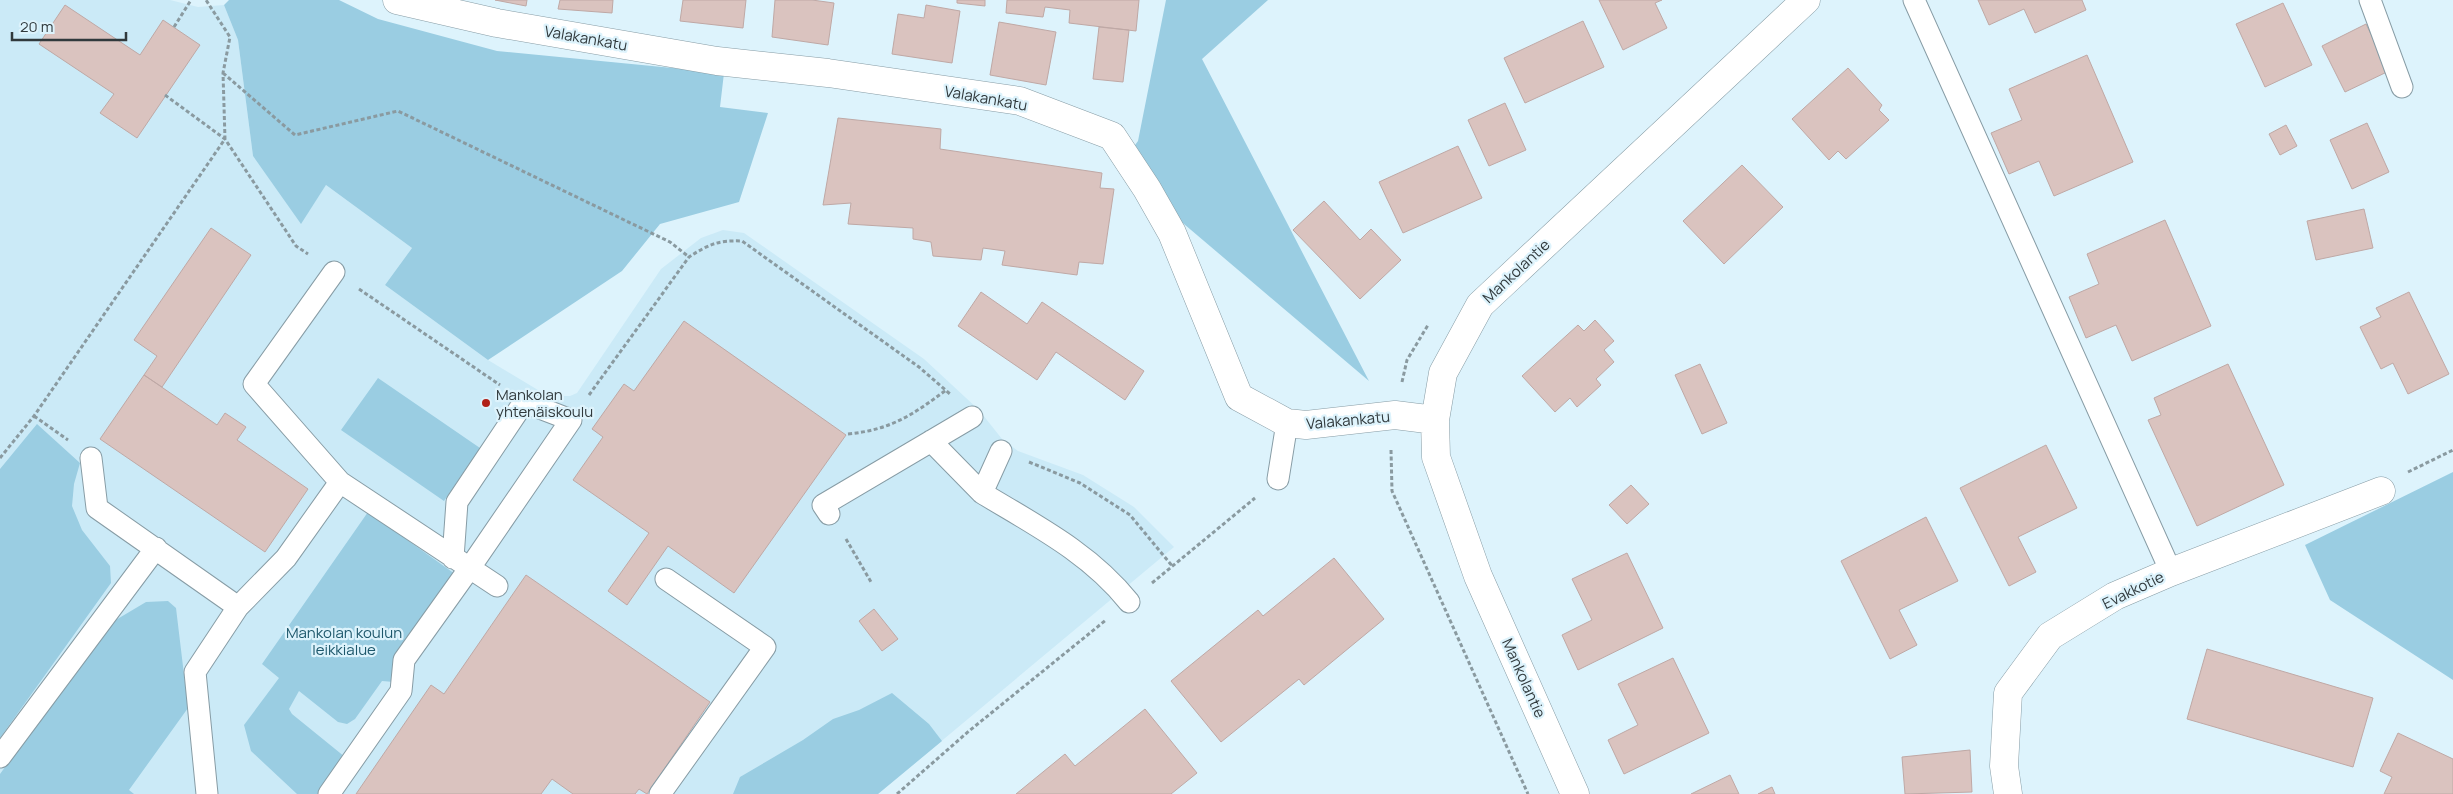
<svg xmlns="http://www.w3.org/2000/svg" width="2453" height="794" font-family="Manrope,sans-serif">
<rect width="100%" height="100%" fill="#ddf3fc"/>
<!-- built -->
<path fill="#cbeaf7" d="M0,0H170L198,7L224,5L238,40L253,156L301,223L326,185L412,248L385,285L488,360L538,390L557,396H570L577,393L661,269L701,238L723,230L744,233L924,359L979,410L1002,439L1018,451L1083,475L1134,507L1174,547L878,794H0Z"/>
<!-- green -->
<path fill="#9acde2" d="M229,0H339L378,19L497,51L724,73L720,107L768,113L739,202L660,224L622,271L488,360L385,285L412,248L326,185L301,224L253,156L238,40L224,5Z
M1166,0H1268L1202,59L1369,381L1118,168L1138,141Z
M378,378L480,448L444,501L341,430Z
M37,424L80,463L74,484L72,506L82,530L110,566L111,583L0,738V469Z
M2453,472V680L2330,600L2305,545Z
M368,512L455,574L394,682L382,681L355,719L347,724L338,722L299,691L289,709L292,714L345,757L320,794H297L251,751L244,725L279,678L262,664Z
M168,601L176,608L188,708L129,790L134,794H0V774L109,624L146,602Z
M892,693L929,724L942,741L878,794H733L740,777L803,740L833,719L859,710Z"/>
<!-- building -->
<path fill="#dac3bf" stroke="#bfa8a5" d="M495,0H527L526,6Z
M560,0H613L612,13L558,9Z
M683,0H746L743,28L680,21Z
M775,0H812L834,3L828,45L772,37Z
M957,0H985V6L957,3Z
M1007,0H1139L1136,31L1069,23L1070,10L1045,7L1043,17L1006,13Z
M1599,0H1662L1655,3L1667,28L1623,50Z
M1978,0H2082L2086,10L2035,33L2024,9L1989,25Z
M2283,3L2312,65L2265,87L2236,24Z
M65,5L140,55L163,20L200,45L137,138L100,113L114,94L39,44Z
M926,5L960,11L952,63L892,54L898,14L924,18Z
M1583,21L1604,67L1525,103L1504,58Z
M999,22L1056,32L1046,85L990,75Z
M2366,24L2389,71L2345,92L2322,46Z
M1099,27L1129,30L1123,82L1093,79Z
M2087,55L2133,162L2054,196L2039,161L2009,174L1991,133L2022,120L2009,89Z
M1848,68L1882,105L1879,110L1889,120L1846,159L1838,151L1829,160L1792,119Z
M1505,103L1526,150L1489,166L1468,120Z
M838,118L941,129L940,149L1102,173L1100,188L1114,189L1103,264L1079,262L1077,275L1002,265L1005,251L983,248L981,260L933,256L931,242L913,239V228L848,224L851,203L823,205Z
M2367,123L2389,172L2352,189L2330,140Z
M2286,125L2297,146L2280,155L2269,134Z
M1458,146L1482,198L1403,233L1379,182Z
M1742,165L1783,207L1724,264L1683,221Z
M1324,201L1360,240L1371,229L1401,260L1360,299L1293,230Z
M2364,209L2373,248L2316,260L2307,221Z
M2165,220L2211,326L2132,361L2116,325L2086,338L2069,297L2099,284L2087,254Z
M211,228L251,255L162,387L144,375L157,356L134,340Z
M981,292L1027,324L1042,302L1144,371L1125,400L1056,352L1037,380L958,326Z
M2409,292L2449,374L2408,394L2393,363L2381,369L2360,327L2381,317L2376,308Z
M1595,320L1614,341L1604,350L1614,362L1596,379L1601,385L1577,407L1570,398L1555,412L1522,376L1578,325L1584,331Z
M684,321L846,435L734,593L668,546L627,605L608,591L649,533L573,480L603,437L592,429L624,384L634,391Z
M1700,364L1727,423L1702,434L1675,375Z
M2228,364L2284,485L2197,526L2148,420L2161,415L2154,398Z
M144,375L217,425L225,413L246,427L237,440L308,489L265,552L100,439Z
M2046,445L2077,508L2018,537L2036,572L2009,586L1960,488Z
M1631,485L1649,504L1627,524L1609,505Z
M1926,517L1958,581L1899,610L1917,645L1890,659L1841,561Z
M1627,553L1663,628L1578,670L1562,635L1592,620L1572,579Z
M1334,558L1384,619L1304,685L1299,679L1221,742L1171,681L1258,610L1263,616Z
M526,575L710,702L647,794L639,789L635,794H573L552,779L541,794H356L431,685L444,694Z
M874,609L898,639L882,651L859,621Z
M2207,649L2373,698L2353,767L2187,719Z
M1673,658L1709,733L1624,774L1608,740L1638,725L1618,684Z
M1145,709L1197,773L1171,794H1016L1065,754L1075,766Z
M2398,733L2453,759V794H2384L2392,777L2380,771Z
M1970,750L1972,792L1905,794L1902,757Z
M1730,775L1739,794H1691Z
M1772,787L1775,794H1758Z"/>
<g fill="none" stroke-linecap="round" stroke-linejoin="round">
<!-- lane casing -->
<g stroke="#879ca5" stroke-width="23">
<path id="lane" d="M1914,0L2171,572
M2370,0L2402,87
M334,272L254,384L340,482
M931,441L982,493L1001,451
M91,458L97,508L238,607
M1278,479L1287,423
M982,493C1035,525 1090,553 1129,602
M829,514L823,505L972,417
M0,757L156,548
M207,794L195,672L238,607L286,558L340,482L497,586
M329,794L401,691L404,660L469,569L571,420L524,402L457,502L453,558
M660,794L765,647L666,579"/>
</g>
<!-- street casing -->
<g stroke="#879ca5" stroke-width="29">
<path id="street" d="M397,0L497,23L717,61L828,73L1020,101L1112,136L1147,189L1172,233L1239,397L1287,423L1306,425L1395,415L1435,420
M1575,794L1478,576L1436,457L1435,420L1443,373L1480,305L1806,0
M2008,794L2004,766L2008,693L2050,636L2115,596L2171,572L2381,491"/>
</g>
<!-- path -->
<path stroke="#8a9aa0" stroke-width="3" stroke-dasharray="4 2.5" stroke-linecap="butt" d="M174,27L191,0
M223,73L295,135L398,111L670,242L689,257
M165,95L225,139L296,246L308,254
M359,289L500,385
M1402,382L1407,360L1428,325
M589,395L689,257C709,244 719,240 742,241L919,367L950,394
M34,416L68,440
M848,434C890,430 913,415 946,390
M1391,450L1392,491L1528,794
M0,458L34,416L225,139L223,73L230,37L206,0
M1029,462L1080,483L1130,515L1173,567
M2408,472L2453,450
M846,539L871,582
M1152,583L1255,498
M897,794L969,731L1106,620"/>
<!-- lane -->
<use href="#lane" stroke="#fff" stroke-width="21"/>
<!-- street -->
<use href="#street" stroke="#fff" stroke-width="28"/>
</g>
<!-- markers -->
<circle fill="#b02018" stroke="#ddf3fc" stroke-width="2" cx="486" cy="403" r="5"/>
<g text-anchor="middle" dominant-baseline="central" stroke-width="4.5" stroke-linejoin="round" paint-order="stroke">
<!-- street labels -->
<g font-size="15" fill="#30393c" stroke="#ddf3fc">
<text transform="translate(586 38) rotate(10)">Valakankatu</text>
<text transform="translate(986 98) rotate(10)">Valakankatu</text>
<text transform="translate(1516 271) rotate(-43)">Mankolantie</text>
<text transform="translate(1348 420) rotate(-5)">Valakankatu</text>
<text transform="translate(2133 590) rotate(-26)">Evakkotie</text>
<text transform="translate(1524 678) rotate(66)">Mankolantie</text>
</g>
<!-- poi labels -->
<g font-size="15" fill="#30393c" stroke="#ddf3fc" text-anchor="start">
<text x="496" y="394">Mankolan<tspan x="496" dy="17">yhtenäiskoulu</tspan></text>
</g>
<!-- park labels -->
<g font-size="15" fill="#1d576b" stroke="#ddf3fc">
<text x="344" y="632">Mankolan koulun<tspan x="344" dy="17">leikkialue</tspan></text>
</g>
</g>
<!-- scale -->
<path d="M12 32v8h114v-8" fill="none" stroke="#30393c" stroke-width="2.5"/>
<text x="20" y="32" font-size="15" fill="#30393c" stroke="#ddf3fc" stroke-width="4" paint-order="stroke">20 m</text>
</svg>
